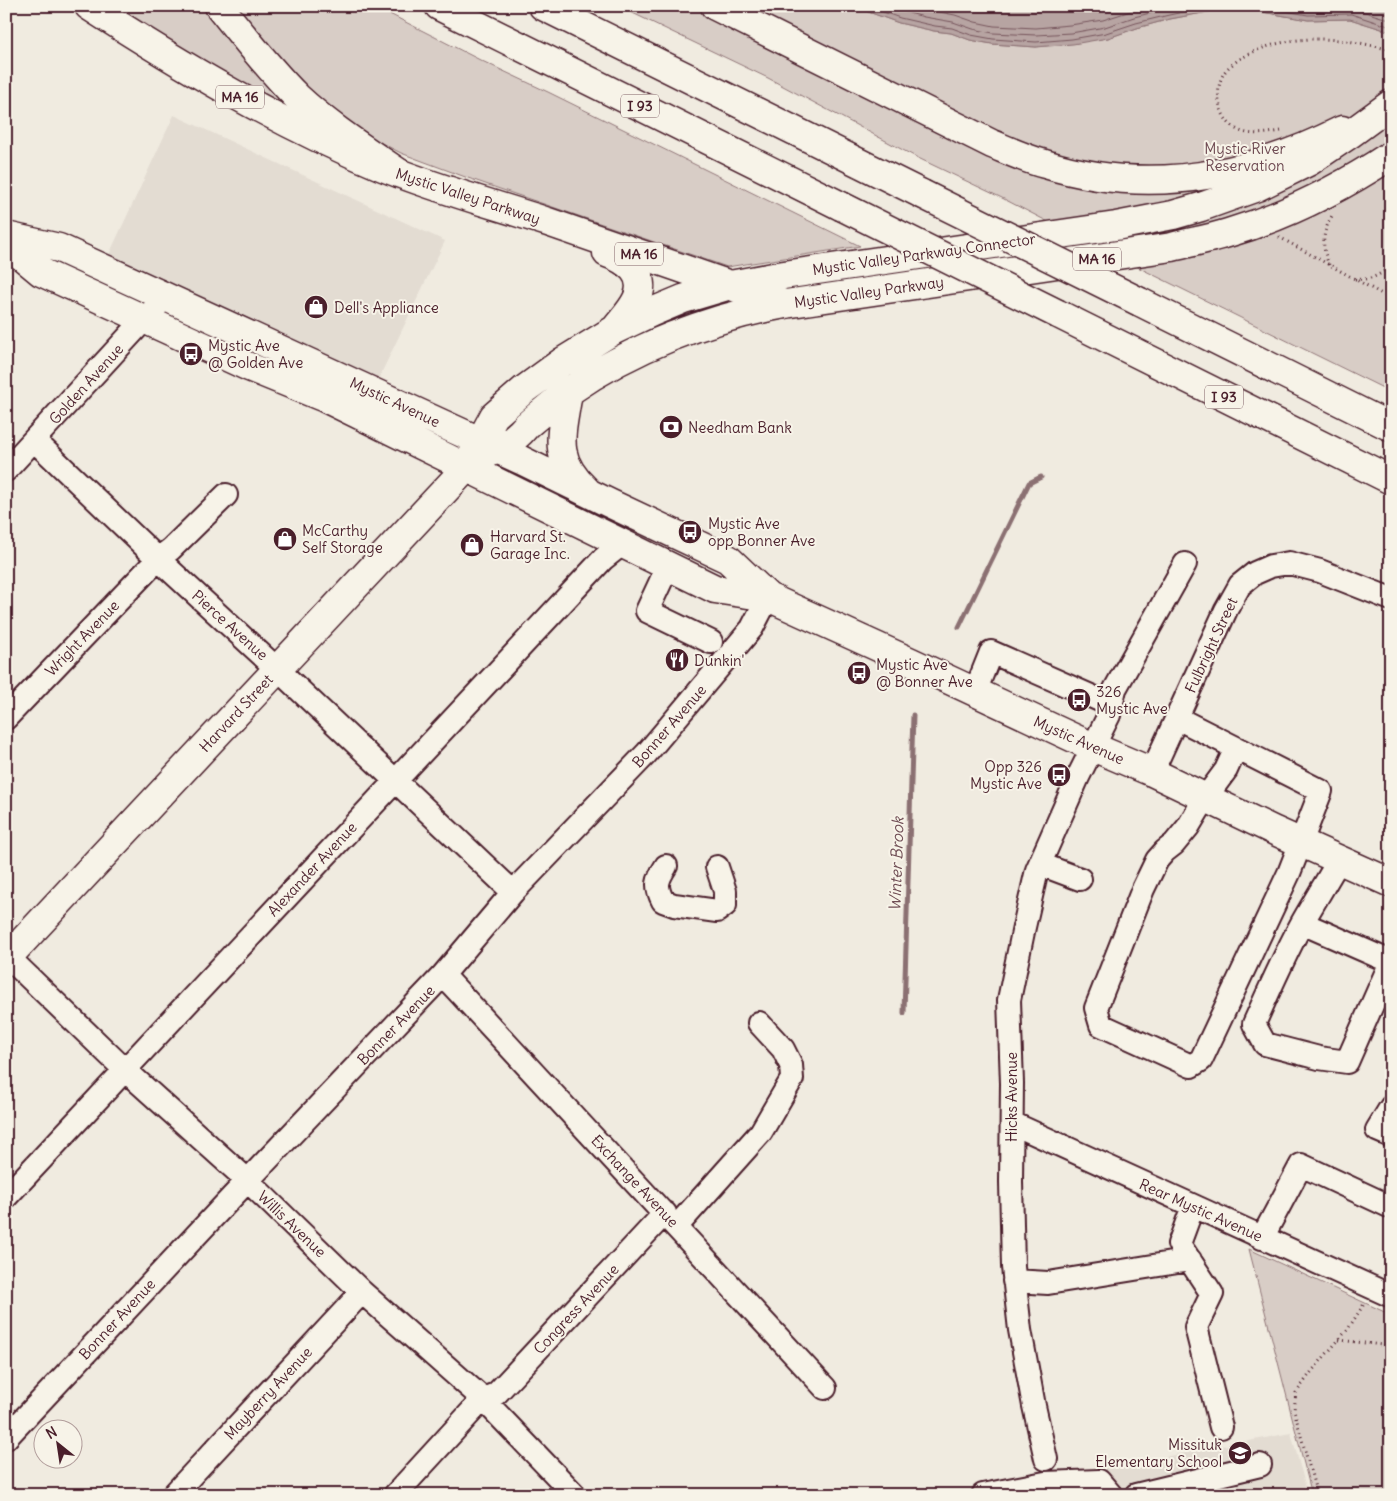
<svg xmlns="http://www.w3.org/2000/svg" width="1397" height="1501" font-family="Delius,sans-serif">
<rect width="100%" height="100%" fill="#f0ebe0"/>
<filter id="ink" filterUnits="userSpaceOnUse"><feTurbulence type="fractalNoise" baseFrequency=".02" numOctaves="2"/><feDisplacementMap in="SourceGraphic" scale="10" xChannelSelector="R" yChannelSelector="G"/><feConvolveMatrix kernelMatrix="1 2 1 2 8 2 1 2 1" color-interpolation-filters="sRGB"/></filter>
<g filter="url(#ink)">
<!-- built -->
<path fill="#e3dcd2" d="M174,115L445,241L376,384L106,261Z
M1291,1433L1308,1495H1080L1074,1474Z"/>
<!-- green -->
<path fill="#d8cdc6" stroke="#917678" d="M111,6H374L480,60L548,92L860,246L727,267L468,178L401,153L354,129L298,113L257,92Z
M618,6H852L899,23L934,31L951,33L970,40L992,44L1036,47L1108,38L1137,28L1170,19L1224,9L1251,10L1308,20L1350,19L1391,32V392L1099,248L1002,198L916,157L768,78Z
M1249,1249L1391,1315V1495H1312Z"/>
<!-- water -->
<path fill="#b7a4a2" stroke="#8b6f72" d="M852,6H1391V32L1350,19L1308,20L1251,10L1224,9L1170,19L1137,28L1108,38L1073,44L1036,47L992,44L970,40L951,33L934,31L899,23Z"/>
<g fill="none" stroke-linecap="round" stroke-linejoin="round">
<!-- shore -->
<path stroke="#76545b" stroke-width="1" d="M866,6L900,18L935,26L952,28L971,35L993,39L1036,42L1072,39L1106,33L1136,23L1169,15L1212,6
M883,6L924,17L953,22L973,29L993,33L1036,35L1071,33L1105,27L1134,17L1179,6
M909,6L955,15L975,22L994,26L1036,28L1070,25L1103,20L1146,6
M1256,6L1308,15L1351,14L1391,27
M1291,6L1308,9L1352,8L1391,20"/>
<!-- stream -->
<path stroke="#8b6f72" stroke-width="5" d="M959,627L1029,483L1041,477
M904,1013L913,715"/>
<!-- minor casing -->
<g stroke="#4a1f2b" stroke-width="26">
<path id="minor" d="M34,440L158,559L290,681L513,892
M6,470L165,297
M668,566L647,611L711,642
M975,692L991,652L1111,705
M6,718L158,559L171,549L226,495
M1177,718L1321,791L1289,873L1201,1060L1191,1066L1101,1025L1096,1008L1143,889L1157,860L1165,851L1174,844L1188,827L1206,797L1226,770L1236,748
M1152,772L1226,610L1240,585L1255,573L1271,566L1289,563L1320,571L1391,599
M1339,860C1327,881 1314,902 1302,923C1284,956 1269,990 1254,1024L1265,1044L1319,1058L1347,1062L1391,962
M1040,864L1080,879
M666,866C657,880 655,886 663,901L674,905L717,911L725,905V891L717,867
M1302,923L1391,962
M6,955L125,1070L247,1180L362,1292L483,1399L575,1495
M443,975L825,1388
M1391,1107L1377,1130L1391,1136
M1012,1123L1391,1296
M6,1197L603,559L622,544
M1193,1206L1179,1244L1212,1294L1196,1327L1221,1427
M677,1226L761,1132L792,1079L791,1065L783,1049L759,1023
M1262,1238L1301,1165L1391,1207
M1014,1281L1048,1283L1190,1260
M6,1438L232,1197L443,975L513,892L646,754L752,628L768,597
M1046,1459L1034,1406L1020,1330L1013,1267L1011,1182L1012,1083L1009,1000L1024,927L1037,870L1078,777L1109,715L1115,689L1185,564
M173,1495L362,1292
M395,1495L483,1399L496,1394L665,1213
M983,1495L1045,1483L1099,1481L1111,1495
M1136,1495L1260,1465"/>
</g>
<!-- major casing -->
<g stroke="#4a1f2b" stroke-width="31">
<path id="major" d="M89,6C183,67 280,124 383,167C437,189 493,204 548,222C609,243 669,264 730,285
M715,6L992,144C1009,151 1026,159 1045,164C1148,196 1248,177 1342,130
M6,236L59,248L521,460L609,503L728,559L768,597
M6,243L41,272L249,367L325,398L715,589L768,597L911,662L1093,747L1152,772L1275,831L1391,883
M607,253C627,260 648,275 637,299C632,310 623,319 616,328
M568,392C562,434 551,457 586,490
M484,456C494,450 505,445 513,439C518,435 523,430 527,425C540,414 554,402 568,392C632,347 709,318 785,304
M6,959L466,468L494,416L525,389L562,362L614,330L652,312L683,299L730,285"/>
</g>
<!-- highway casing -->
<g stroke="#4a1f2b" stroke-width="31">
<path id="highway" d="M219,6C244,37 269,69 297,97C328,126 364,149 399,173
M439,6L841,206
M543,6L922,194
M730,285L784,275L1116,226L1173,215L1201,207L1257,187L1310,161L1350,134L1391,104
M731,286L785,304L1172,247C1191,242 1209,239 1228,233C1286,216 1341,188 1391,155
M1140,302L1391,427
M1058,314L1391,480"/>
</g>
<!-- path -->
<path stroke="#4a1f2b" stroke-width="3" stroke-dasharray="1 4" stroke-linecap="butt" d="M1281,131C1269,133 1252,136 1240,131C1217,121 1212,86 1227,69C1234,62 1244,56 1253,52C1299,32 1344,38 1391,50
M1279,237L1391,299
M1329,265C1321,245 1322,233 1333,214
M1355,279C1372,280 1378,276 1391,266
M1339,1340L1391,1346
M1317,1495L1294,1410L1296,1393L1312,1371L1348,1329L1364,1304"/>
<!-- minor -->
<use href="#minor" stroke="#f7f3e8" stroke-width="22"/>
<!-- major -->
<use href="#major" stroke="#f7f3e8" stroke-width="28"/>
<!-- highway -->
<use href="#highway" stroke="#f7f3e8" stroke-width="28"/>
<!-- highway-bridge casing -->
<g stroke="#4a1f2b" stroke-width="31" stroke-linecap="butt">
<path id="highway-bridge" d="M922,194L1140,302
M841,206L1058,314"/>
</g>
<!-- highway-bridge -->
<use href="#highway-bridge" stroke="#f7f3e8" stroke-width="28"/>
</g>
</g>
<!-- icons -->
<defs>
<g id="shop-disc" transform="scale(1.25)"><circle r="9.5" fill="#4a1f2b" stroke="#f7f3e8"/><path d="M-5-2.5h2.3a2.7 3.5 0 0 1 5.4 0H5L5.5 6h-11ZM-1.5-2.5h3a1.5 2.3 0 0 0-3 0Z" fill="#fff"/></g>
<g id="bus-disc" transform="scale(1.25)"><circle r="9.5" fill="#4a1f2b" stroke="#f7f3e8"/><path d="M-5-6H5V4H4V6H2V4H-2V6H-4V4H-5ZM-3.5-4V0h7V-4ZM-3.5 1.2v1.5H-2V1.2ZM2 1.2v1.5H3.5V1.2Z" fill="#fff"/></g>
<g id="bank-disc" transform="scale(1.25)"><circle r="9.5" fill="#4a1f2b" stroke="#f7f3e8"/><path d="M-6-4H6V4H-6ZM0-2.3a2.3 2.3 0 1 0 0 4.6a2.3 2.3 0 1 0 0-4.6Z" fill="#fff"/></g>
<g id="restaurant-disc" transform="scale(1.25)"><circle r="9.5" fill="#4a1f2b" stroke="#f7f3e8"/><path d="M-5-6h1v4h1v-4h1v4h1v-4h1v5L-1.5 .5V6h-2V.5L-5-1ZM5-6V6H3V1.5H1.5Q1.5-4 5-6Z" fill="#fff"/></g>
<g id="school-disc" transform="scale(1.25)"><circle r="9.5" fill="#4a1f2b" stroke="#f7f3e8"/><path d="M0-5L7-2L0 1L-7-2ZM-4 1L0 2.5L4 1V4Q0 6-4 4Z" fill="#fff"/></g>
</defs>
<g fill-rule="evenodd">
<use href="#shop-disc" x="316" y="307"/>
<use href="#bus-disc" x="191" y="354"/>
<use href="#bank-disc" x="671" y="427"/>
<use href="#bus-disc" x="690" y="532"/>
<use href="#shop-disc" x="285" y="539"/>
<use href="#shop-disc" x="472" y="545"/>
<use href="#restaurant-disc" x="677" y="660"/>
<use href="#bus-disc" x="859" y="673"/>
<use href="#bus-disc" x="1079" y="700"/>
<use href="#bus-disc" x="1059" y="775"/>
<use href="#school-disc" x="1240" y="1453"/>
</g>
<g text-anchor="middle" dominant-baseline="central" stroke-width="4" stroke-linejoin="round" paint-order="stroke">
<!-- shield labels -->
<g fill="#f7f3e8" stroke="#7e5f64" stroke-width="1">
<rect x="216" y="85.5" width="48" height="23" rx="4"/>
<rect x="621" y="94.5" width="38" height="23" rx="4"/>
<rect x="615" y="242.5" width="48" height="23" rx="4"/>
<rect x="1073" y="247.5" width="48" height="23" rx="4"/>
<rect x="1205" y="385.5" width="38" height="23" rx="4"/>
</g>
<g font-size="14" font-weight="bold" fill="#4a1f2b">
<text x="240" y="97">MA 16</text>
<text x="640" y="106">I 93</text>
<text x="639" y="254">MA 16</text>
<text x="1097" y="259">MA 16</text>
<text x="1224" y="397">I 93</text>
</g>
<!-- park labels -->
<g font-size="15" fill="#6e4a52" stroke="#f7f3e8">
<text x="1245" y="148">Mystic River<tspan x="1245" dy="17">Reservation</tspan></text>
</g>
<!-- street labels -->
<g font-size="15" fill="#4a1f2b" stroke="#f7f3e8">
<text transform="translate(468 196) rotate(18)">Mystic Valley Parkway</text>
<text transform="translate(924 254) rotate(-8)">Mystic Valley Parkway Connector</text>
<text transform="translate(869 292) rotate(-8)">Mystic Valley Parkway</text>
<text transform="translate(86 384) rotate(-48)">Golden Avenue</text>
<text transform="translate(395 402) rotate(25)">Mystic Avenue</text>
<text transform="translate(230 625) rotate(42)">Pierce Avenue</text>
<text transform="translate(82 638) rotate(-46)">Wright Avenue</text>
<text transform="translate(1211 645) rotate(-65)">Fulbright Street</text>
<text transform="translate(236 713) rotate(-47)">Harvard Street</text>
<text transform="translate(669 726) rotate(-49)">Bonner Avenue</text>
<text transform="translate(1079 740) rotate(24)">Mystic Avenue</text>
<text transform="translate(312 869) rotate(-47)">Alexander Avenue</text>
<text transform="translate(396 1025) rotate(-46)">Bonner Avenue</text>
<text transform="translate(1011 1097) rotate(-90)">Hicks Avenue</text>
<text transform="translate(635 1181) rotate(47)">Exchange Avenue</text>
<text transform="translate(1201 1210) rotate(24)">Rear Mystic Avenue</text>
<text transform="translate(292 1224) rotate(44)">Willis Avenue</text>
<text transform="translate(576 1309) rotate(-47)">Congress Avenue</text>
<text transform="translate(117 1319) rotate(-47)">Bonner Avenue</text>
<text transform="translate(268 1393) rotate(-47)">Mayberry Avenue</text>
</g>
<!-- poi labels -->
<g font-size="15" fill="#4a1f2b" stroke="#f7f3e8" text-anchor="start">
<text x="334" y="307">Dell's Appliance</text>
<text x="208" y="345">Mystic Ave<tspan x="208" dy="17">@ Golden Ave</tspan></text>
<text x="688" y="427">Needham Bank</text>
<text x="708" y="523">Mystic Ave<tspan x="708" dy="17">opp Bonner Ave</tspan></text>
<text x="302" y="530">McCarthy<tspan x="302" dy="17">Self Storage</tspan></text>
<text x="490" y="536">Harvard St.<tspan x="490" dy="17">Garage Inc.</tspan></text>
<text x="694" y="660">Dunkin'</text>
<text x="876" y="664">Mystic Ave<tspan x="876" dy="17">@ Bonner Ave</tspan></text>
<text x="1096" y="691">326<tspan x="1096" dy="17">Mystic Ave</tspan></text>
<text x="1042" y="766" text-anchor="end">Opp 326<tspan x="1042" dy="17">Mystic Ave</tspan></text>
<text x="1222" y="1444" text-anchor="end">Missituk<tspan x="1222" dy="17">Elementary School</tspan></text>
</g>
<!-- water labels -->
<g font-size="16" font-style="italic" fill="#704e55" stroke="#f7f3e8">
<text transform="translate(896 864) rotate(-88)">Winter Brook</text>
</g>
</g>
<!-- margin -->
<rect width="1397" height="1501" fill="none" stroke="#f7f3e8" stroke-width="25"/>
<rect x="12" y="12" width="1372" height="1476" fill="none" stroke="#4a1f2b" stroke-width="2" filter="url(#ink)"/>
<!-- north arrow -->
<g transform="translate(58 1444) rotate(330)"><circle r="24" fill="#f7f3e8" stroke="#b29e9c"/>
<path d="M0-4L9 19L0 12L-9 19Z" fill="#4a1f2b"/>
<text y="-8" font-size="14" font-weight="bold" text-anchor="middle" fill="#4a1f2b">N</text>
</g>
</svg>
